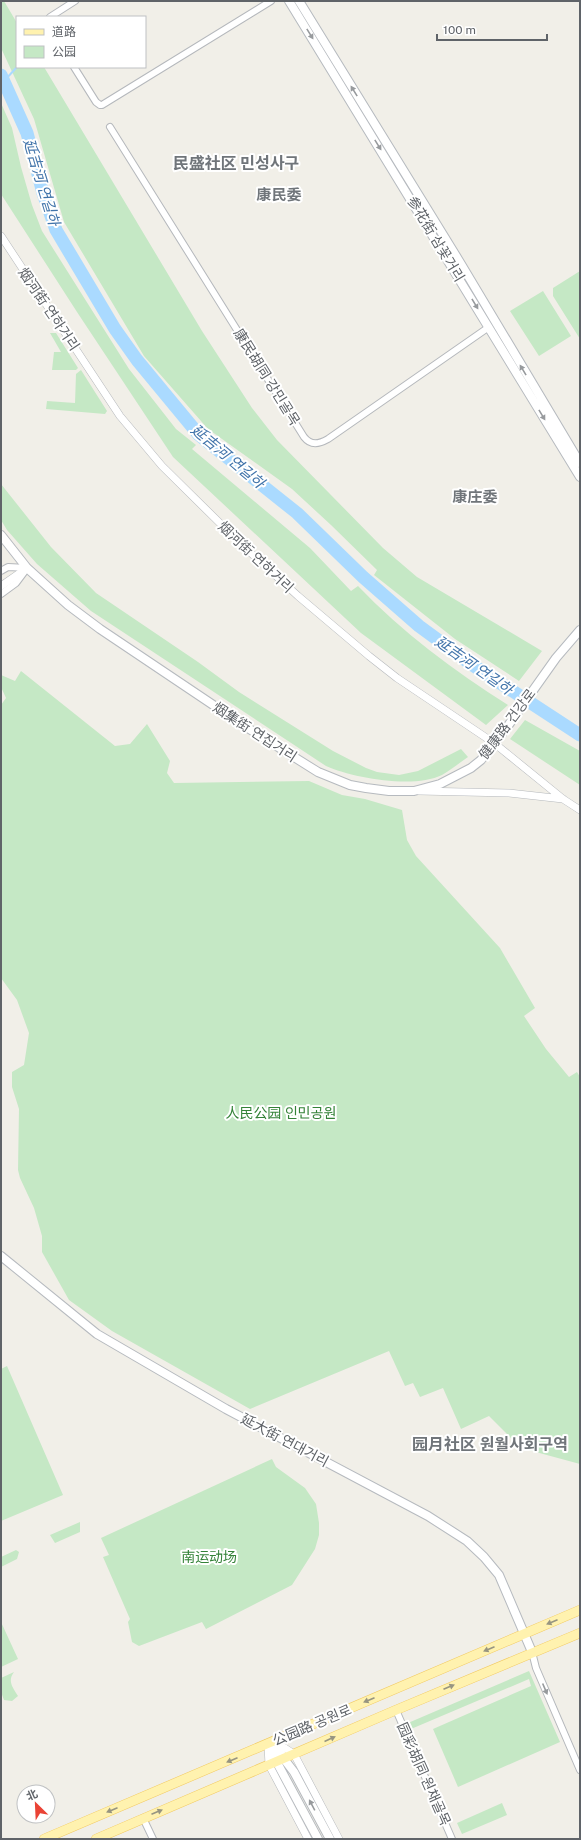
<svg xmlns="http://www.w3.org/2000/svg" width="581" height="1840" font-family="'Public Sans','Noto Sans SC','Noto Sans KR',sans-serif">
<rect width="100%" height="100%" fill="#f1efe8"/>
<!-- green -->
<path fill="#c5e8c5" d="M1,1H4L17,23V67H44L202,331L252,408L277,440L383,548L417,577L542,651L519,681L455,639L374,575L377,570L331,525L292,489L208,429L144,356L64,222L34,119L1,48Z
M1,103L12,128L21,167L32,205L42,231L129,369L176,429L196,445L192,449L310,548L351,591L358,586C402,632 454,671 508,705L486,725L361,633L173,457L77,312L1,194Z
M580,271V339L553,296V288Z
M543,291L571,336L539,356L510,311Z
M50,333H56L78,368L76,370H52L54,352H61Z
M81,370L107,411L105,414L46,409L47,401L75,403L76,374Z
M1,484L51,547L96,593L198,662L239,692L333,751L366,768L377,772L399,775L418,771L461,749L468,757C459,763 451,770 442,775C414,789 353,778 326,766L91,611L37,564L7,530L1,520Z
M21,671L115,746L130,744L147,724L170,761L167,773L174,783L309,781L342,795L365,799L402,810L407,840L416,856L500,948L535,1008L524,1016L546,1049L569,1077L577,1072L580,1077V1464L521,1448L489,1416L461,1429L443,1388L420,1397L413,1383L405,1386L389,1351L250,1409L112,1331L69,1300L42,1252V1236L34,1208L20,1178L18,1170L19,1109L12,1087V1072L24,1065L29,1033L17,1000L1,978V705L6,698L1,687V675L15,681Z
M525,720L580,751V785L510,739Z
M7,1366L63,1495L1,1521V1369Z
M272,1459L276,1467L305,1488L316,1504L319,1523V1535L315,1549L292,1585L206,1629L202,1622L139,1646L132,1642L128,1622L130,1619L103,1557L109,1555L101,1538Z
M80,1522V1532L55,1543L50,1535Z
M16,1550L19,1552L17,1559L1,1567V1557Z
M1,1622L18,1659L1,1667Z
M529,1671L560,1742L458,1787L433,1729L531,1686L529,1679L411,1729L408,1723Z
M14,1672C7,1681 13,1688 18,1696L12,1701L4,1700L1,1692V1678Z
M502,1803L507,1815L462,1834L457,1823Z"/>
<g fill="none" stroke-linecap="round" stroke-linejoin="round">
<!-- stream -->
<path stroke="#aadaff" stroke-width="2" d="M4,81L17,67"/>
<!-- river -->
<path stroke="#aadaff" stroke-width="13" d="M1,75L27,133L43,193L56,230L115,329L137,360L199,435L297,513L363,577L419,626L468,662L580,735"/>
<!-- minor casing -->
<g stroke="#b5b8bc" stroke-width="8">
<path id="minor" d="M50,17L75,1
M74,67L96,102L100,105H102L271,1
M110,127L304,437C311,446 319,444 328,439L489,327
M1,571L8,567L27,568
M1,594L16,583L25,571
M532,1652L536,1668L580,1770
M396,1710L452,1839
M143,1818L153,1839"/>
</g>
<!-- tertiary casing -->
<g stroke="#b5b8bc" stroke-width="8">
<path id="tertiary" d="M1,236L120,416L162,466L240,543L298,596L369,656L397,678L494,743L563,799L580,810
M1,586L27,568
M419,791L509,793L563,799
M274,1741L294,1754L339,1839
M268,1746L269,1765L308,1839"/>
</g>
<!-- secondary casing -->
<g stroke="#b6babf" stroke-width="10">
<path id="secondary" d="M289,1L580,477
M299,1L461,264L580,463
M1,535L27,568L68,605L100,629L243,725L318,772L350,785L366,788L389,791H414L440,784L471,768L481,760L505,730L556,658L580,630
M1,1256L97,1334L226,1409L428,1516L467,1541L484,1557L499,1575L532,1652
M274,1741L284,1759L294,1772L330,1839
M267,1744L318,1839"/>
</g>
<!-- primary casing -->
<g stroke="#f2c960" stroke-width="10">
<path id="primary" d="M44,1839L580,1610
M96,1839L396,1710L580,1633"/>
</g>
<!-- minor -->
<use href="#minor" stroke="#fff" stroke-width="6"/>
<!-- tertiary -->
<use href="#tertiary" stroke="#fff" stroke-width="7"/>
<!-- secondary -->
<use href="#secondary" stroke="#fff" stroke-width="8"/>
<!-- primary -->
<use href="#primary" stroke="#fff2af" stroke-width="9"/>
</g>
<!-- one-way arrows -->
<defs><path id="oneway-solid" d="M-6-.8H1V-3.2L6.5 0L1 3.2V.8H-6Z"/></defs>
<g fill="#979a9d">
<use href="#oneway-solid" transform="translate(310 34) rotate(58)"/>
<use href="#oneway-solid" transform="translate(354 91) rotate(-122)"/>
<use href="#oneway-solid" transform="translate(378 145) rotate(58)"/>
<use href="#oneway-solid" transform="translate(475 304) rotate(59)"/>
<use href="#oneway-solid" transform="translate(523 370) rotate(-121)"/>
<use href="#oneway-solid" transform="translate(542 415) rotate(59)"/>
<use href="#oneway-solid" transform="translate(545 1689) rotate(67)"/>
<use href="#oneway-solid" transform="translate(312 1805) rotate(-118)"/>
</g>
<g fill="#979581">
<use href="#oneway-solid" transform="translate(552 1622) rotate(157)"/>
<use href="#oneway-solid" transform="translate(489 1649) rotate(157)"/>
<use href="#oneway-solid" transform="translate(449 1687) rotate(-23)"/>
<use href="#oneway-solid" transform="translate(369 1700) rotate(157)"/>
<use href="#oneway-solid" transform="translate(330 1739) rotate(-24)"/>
<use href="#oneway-solid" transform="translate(232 1760) rotate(157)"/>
<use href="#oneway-solid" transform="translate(112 1810) rotate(157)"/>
<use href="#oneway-solid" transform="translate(157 1812) rotate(-23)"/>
</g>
<g text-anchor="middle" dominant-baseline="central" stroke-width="4" stroke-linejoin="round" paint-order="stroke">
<!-- street labels -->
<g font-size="14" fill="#5f6368" stroke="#fff">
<text transform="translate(436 239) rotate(59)">参花街 삼꽃거리</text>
<text transform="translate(49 309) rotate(56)">烟河街 연하거리</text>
<text transform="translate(267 377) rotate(58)">康民胡同 강민골목</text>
<text transform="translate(256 557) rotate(43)">烟河街 연하거리</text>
<text transform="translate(507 724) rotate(-53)">健康路 건강로</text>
<text transform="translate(255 732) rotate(33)">烟集街 연집거리</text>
<text transform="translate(285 1440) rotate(28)">延大街 연대거리</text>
<text transform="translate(312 1725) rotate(-23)">公园路 공원로</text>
<text transform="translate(424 1774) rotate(66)">园彩胡同 원채골목</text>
</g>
<!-- park labels -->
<g font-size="14" fill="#348238" stroke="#fff">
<text x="281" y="1113">人民公园 인민공원</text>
<text x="209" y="1557">南运动场</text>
</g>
<!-- water labels -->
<g font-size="15" font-style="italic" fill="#4174aa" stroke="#fff">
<text transform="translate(42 182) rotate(73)">延吉河 연길하</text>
<text transform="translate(228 456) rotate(40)">延吉河 연길하</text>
<text transform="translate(474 665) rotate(35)">延吉河 연길하</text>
</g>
<!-- neighbourhood labels -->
<g font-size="15" font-weight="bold" fill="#70757a" stroke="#fff">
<text x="279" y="194">康民委</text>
<text x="475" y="496">康庄委</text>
</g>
<!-- quarter labels -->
<g font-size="16" font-weight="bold" fill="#70757a" stroke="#fff">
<text x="236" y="163">民盛社区 민성사구</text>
<text x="490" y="1444">园月社区 원월사회구역</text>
</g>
</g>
<!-- border -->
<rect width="581" height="1840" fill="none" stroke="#5f6368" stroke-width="4"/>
<!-- legend -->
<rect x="16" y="16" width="130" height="52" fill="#ffffff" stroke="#bfc1c3"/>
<rect x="24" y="29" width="20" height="6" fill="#fff2af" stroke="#bfc1c3"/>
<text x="52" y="36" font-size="12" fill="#5f6368">道路</text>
<rect x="24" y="46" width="20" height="12" fill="#c5e8c5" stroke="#bfc1c3"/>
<text x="52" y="56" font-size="12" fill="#5f6368">公园</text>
<!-- north arrow -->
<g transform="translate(36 1804) rotate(336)"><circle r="19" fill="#ffffff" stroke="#bfc1c3"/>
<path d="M0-3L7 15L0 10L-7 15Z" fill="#ea4335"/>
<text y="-6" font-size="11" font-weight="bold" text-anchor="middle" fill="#5f6368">北</text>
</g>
<!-- scale -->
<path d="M437 34v6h110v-6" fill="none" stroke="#5f6368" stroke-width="2"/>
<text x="443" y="34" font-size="12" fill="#5f6368" stroke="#ffffff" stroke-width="3" paint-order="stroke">100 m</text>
</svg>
